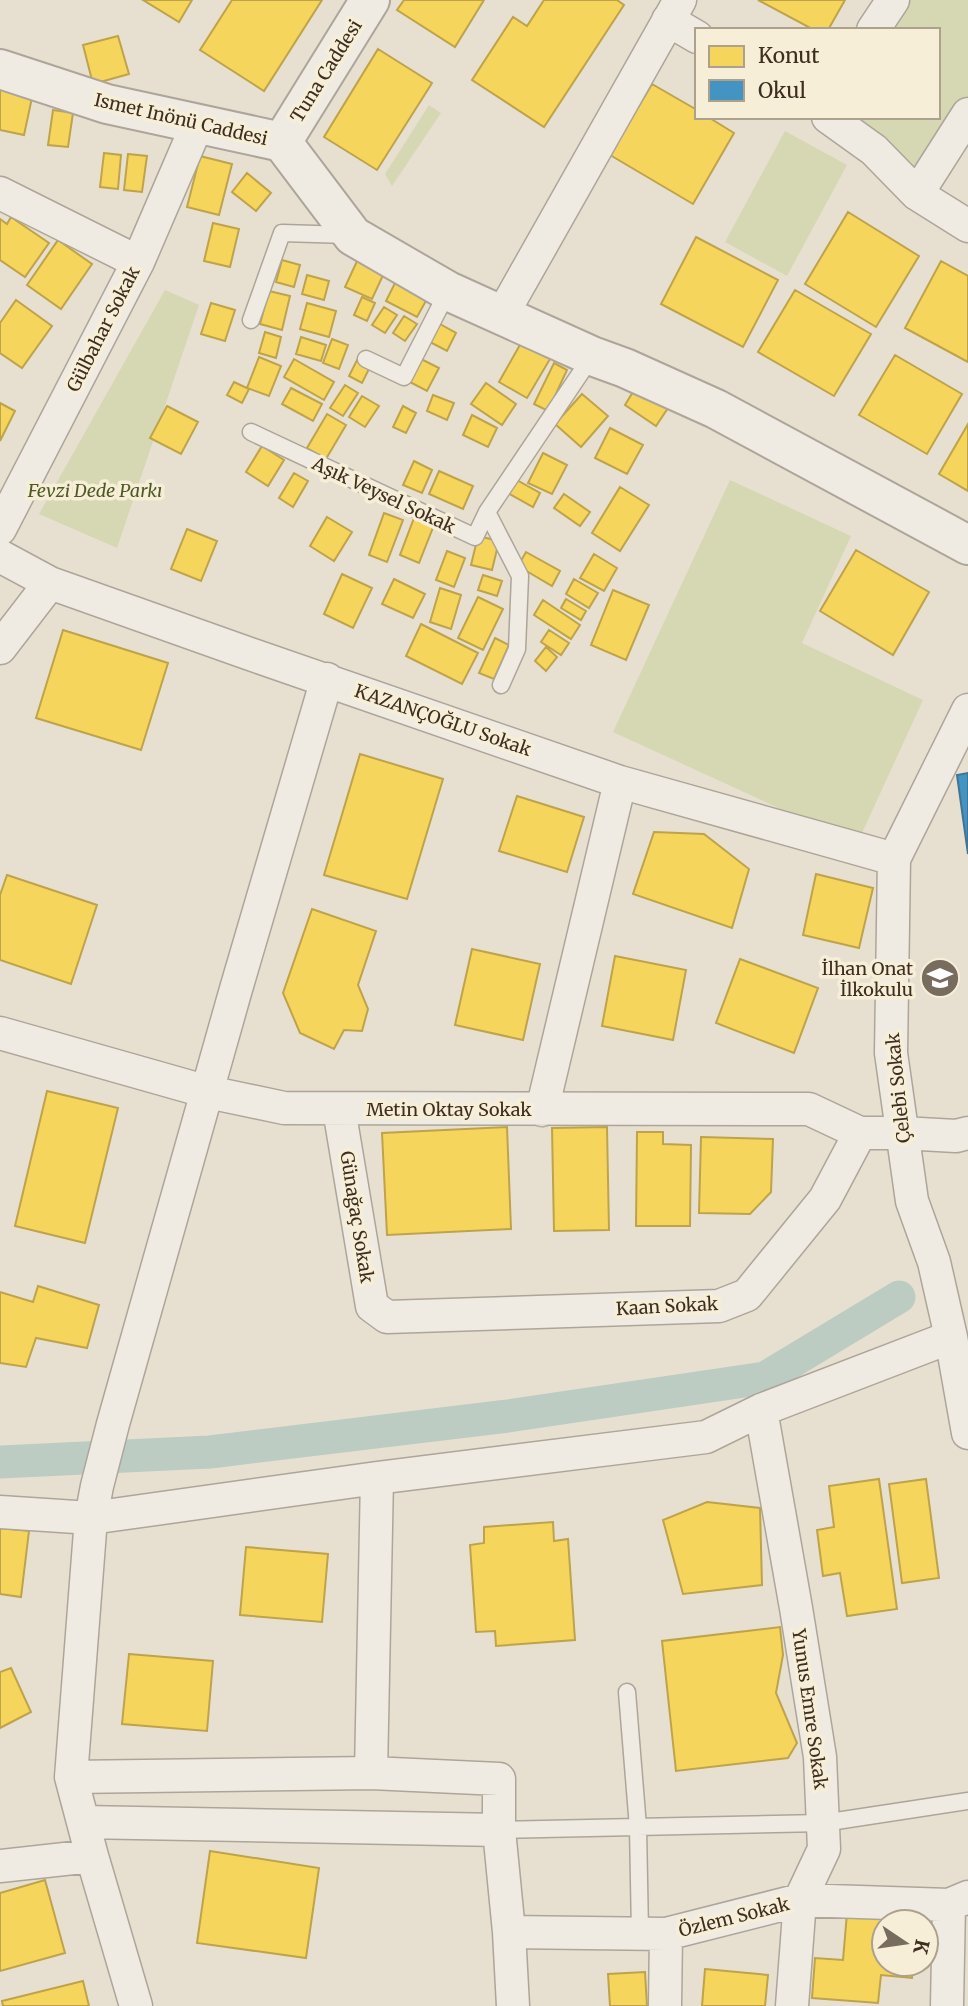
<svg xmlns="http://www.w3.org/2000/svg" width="968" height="2006" font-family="Merriweather,serif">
<rect width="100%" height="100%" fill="#e7e0d1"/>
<!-- green -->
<path fill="#d6d7b3" d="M909,0H968V97L921,172L847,117H938V30H890Z
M429,105L441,113L392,186L385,174Z
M785,131L847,165L787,276L725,242Z
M165,290L199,305L117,548L39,514Z
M730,480L851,536L802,643L923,700L857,844L613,732Z"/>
<!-- homes -->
<path fill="#f6d55c" stroke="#bea34a" stroke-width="2" d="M143,0H192L179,22Z
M232,0H322L264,91L200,50Z
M404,0H484L455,47L397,10Z
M544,0H617L624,5L544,127L472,80L513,17L527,26Z
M758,0H845L828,30H814Z
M118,36L129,74L93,84L83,45Z
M378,49L432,83L377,170L324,137Z
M652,84L697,110V117H708L734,133L693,204L610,155Z
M0,85L33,93L24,135L0,130Z
M53,110L73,113L68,147L48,145Z
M104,153L121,155L118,189L100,187Z
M128,154L147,156L142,192L124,190Z
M200,156L232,164L219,215L187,207Z
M247,173L271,193L256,211L232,192Z
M848,212L919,256L876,327L805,284Z
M11,217L49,243L25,277L0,260V219L7,224Z
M213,223L239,229L230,267L204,261Z
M696,237L778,280L743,347L661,304Z
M58,240L92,264L61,309L27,285Z
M358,259L385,271L372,299L345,287Z
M282,260L300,265L294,287L276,282Z
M941,261L968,276V362L905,328Z
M307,275L329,281L324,300L302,294Z
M395,283L427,299L417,317L386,301Z
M795,290L871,334L834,396L758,352Z
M269,291L290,296L282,330L260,324Z
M362,297L375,303L367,321L354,315Z
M16,300L52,326L22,368L0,353V323Z
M211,303L235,310L225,341L201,334Z
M307,303L336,311L329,337L300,329Z
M384,307L397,315L385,333L372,325Z
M404,316L417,324L405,341L393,333Z
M440,324L456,333L447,351L430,342Z
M265,332L281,337L276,358L259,353Z
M301,337L326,345L321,361L296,354Z
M332,339L348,345L339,369L323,363Z
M521,343L550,359L527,398L499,382Z
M895,355L962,394L927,454L859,415Z
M259,357L281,366L269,396L247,388Z
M417,357L439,368L427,391L406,380Z
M294,359L334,382L324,400L284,377Z
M357,360L370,367L362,383L349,376Z
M554,363L567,370L548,411L534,404Z
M234,382L249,389L242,403L227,395Z
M486,383L516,404L502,425L471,404Z
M345,385L358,393L343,416L330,408Z
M636,387L668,408L656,426L625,405Z
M291,388L322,404L313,421L282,404Z
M582,394L608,416L581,447L555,424Z
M433,395L454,403L447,420L427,411Z
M362,396L379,406L365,427L349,417Z
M0,403L15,411L0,441Z
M167,406L198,422L181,454L150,438Z
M403,406L416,413L406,433L393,427Z
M327,414L346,425L326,459L307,448Z
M472,415L497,428L488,447L463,435Z
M968,424V491L939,474Z
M610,428L643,445L627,474L595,458Z
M262,446L284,460L268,486L246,472Z
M543,453L567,465L552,494L528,483Z
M414,461L432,470L422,493L403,485Z
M439,471L473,486L463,509L429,494Z
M294,473L308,481L293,507L279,498Z
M515,479L540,493L533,507L508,493Z
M620,487L649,505L620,551L592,533Z
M564,494L590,512L580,526L554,508Z
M384,513L403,520L387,562L369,555Z
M327,517L352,532L334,561L310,546Z
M414,518L434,525L419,563L400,555Z
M187,529L217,541L201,581L171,569Z
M478,536L499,541L492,570L471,565Z
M856,550L929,592L893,655L820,611Z
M447,551L465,558L454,587L436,580Z
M526,552L560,571L552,586L518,566Z
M594,554L617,568L604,591L580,578Z
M342,574L372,588L353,628L324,614Z
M483,575L502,581L497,596L478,590Z
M394,579L425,594L413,618L382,604Z
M574,579L598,593L589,608L566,594Z
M440,588L461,595L451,629L430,622Z
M613,590L649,605L626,660L591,645Z
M478,597L503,609L483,650L458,638Z
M566,599L586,611L581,620L561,608Z
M543,600L580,625L571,639L534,615Z
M421,624L478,653L462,684L406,656Z
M63,630L168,663L141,750L36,718Z
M549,630L569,643L561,655L541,642Z
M495,638L509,645L494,679L479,673Z
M546,647L557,657L546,671L535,661Z
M360,754L443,779L407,899L324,875Z
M517,796L584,817L567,872L499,851Z
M654,832L704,834L749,869L732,928L633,894Z
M816,874L873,888L859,948L803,935Z
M7,875L97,905L71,984L0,960V895Z
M312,909L376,931L358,985L368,1009L362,1031L344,1030L334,1049L300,1033L283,993Z
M472,949L540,964L523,1040L455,1025Z
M615,956L686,970L673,1040L602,1026Z
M740,959L818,988L794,1053L716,1023Z
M47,1091L118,1108L85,1243L15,1226Z
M507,1127L511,1229L387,1235L382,1133Z
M607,1127L609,1230L554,1231L552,1128Z
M637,1132H663V1144L691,1145L690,1226H636Z
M701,1137L773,1139L771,1192L750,1214L699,1213Z
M38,1286L99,1305L87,1348L36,1338L26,1367L0,1363V1292L33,1302Z
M879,1479L897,1609L847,1616L840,1573L823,1576L817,1530L834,1527L829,1486Z
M926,1479L939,1578L902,1583L889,1484Z
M707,1502L760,1508L762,1585L683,1594L663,1520Z
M553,1522L554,1541L568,1539L575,1640L496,1646L495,1631L476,1632L470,1545L484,1543V1527Z
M0,1528L29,1531L21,1597L0,1594Z
M246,1547L328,1554L322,1622L240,1615Z
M780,1627L783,1655L776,1693L797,1743L788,1758L676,1771L662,1641Z
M129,1654L213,1661L207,1731L122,1724Z
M11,1668L31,1712L0,1728V1672Z
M210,1851L319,1868L306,1958L197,1943Z
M45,1880L65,1953L0,1971V1893Z
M847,1913L917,1919V1922H884V1964H913L912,1978L881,1975L878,2003L812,1998L815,1958L843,1960Z
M705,1969L768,1975L765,2006H702Z
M645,1972L647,2006H610L608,1974Z
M83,1981L89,2006H3L2,2001Z"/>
<!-- schools -->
<path fill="#4393c3" stroke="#417592" stroke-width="2" d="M968,773V854L957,775Z"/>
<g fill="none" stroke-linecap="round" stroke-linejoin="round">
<!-- canal -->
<path stroke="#bcccc2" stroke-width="33" d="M0,1462L210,1452L508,1416L765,1378L899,1297"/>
<!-- service casing -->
<g stroke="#ada599" stroke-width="19">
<path id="service" d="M251,320L282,233L348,235
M366,359L404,377L448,291
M251,432L475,537L487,512L592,356
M487,512L520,576L517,649L501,685
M627,1692L638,1827L640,1933
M499,1830L823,1823L968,1801"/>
</g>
<!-- minor casing -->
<g stroke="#ada599" stroke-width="35">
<path id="minor" d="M668,20L697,37
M873,30L893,0
M828,117L874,150L917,194L968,226
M0,193L138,262
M917,194L968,114
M502,315L680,0
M0,529L138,262L197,125
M0,556L50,583L250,654L620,782L894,859
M0,648L50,583
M968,710L894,859L891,1053L912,1201L934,1262L951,1337L968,1433
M0,1033L208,1092L284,1108L809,1109L860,1133H902L956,1136L968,1133
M339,1109L372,1306L387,1317L719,1306L747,1295L825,1199L860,1133
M542,1110L620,782
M761,1410L796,1608L820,1757L824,1849L800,1900L792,2006
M0,1512L91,1518L377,1478L706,1437L761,1410L951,1337
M371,1773L377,1478
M71,1777L371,1773L499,1779V1830
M83,1822L499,1830L509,1932L666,1934L800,1900L949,1905L968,1897
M0,1866L92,1856
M509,1932L513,2006
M136,2006L92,1856L71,1777L91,1518L97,1486L113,1424L236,989L327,679
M665,2006L666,1934
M947,2006L949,1905"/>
</g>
<!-- tertiary casing -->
<g stroke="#ada599" stroke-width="42">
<path id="tertiary" d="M0,69L107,104L282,142L353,236L448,291L592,356L625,368L716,409L968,545
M282,142L370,0"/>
</g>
<!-- service -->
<use href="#service" stroke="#efebe3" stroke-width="16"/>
<!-- minor -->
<use href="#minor" stroke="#efebe3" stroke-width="32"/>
<!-- tertiary -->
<use href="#tertiary" stroke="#efebe3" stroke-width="38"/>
</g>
<!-- icons -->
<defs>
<g id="school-disc" transform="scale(2.0125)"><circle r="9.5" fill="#786c5e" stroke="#f7eed8"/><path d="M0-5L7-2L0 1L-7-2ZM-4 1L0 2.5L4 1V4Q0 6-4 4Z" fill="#fff"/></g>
</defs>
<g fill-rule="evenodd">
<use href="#school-disc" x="940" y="978"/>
</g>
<g text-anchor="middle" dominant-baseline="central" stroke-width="7" stroke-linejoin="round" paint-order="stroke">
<!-- street labels -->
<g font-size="18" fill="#3d2e20" stroke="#f7eed8">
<text transform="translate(326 71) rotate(-58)">Tuna Caddesi</text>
<text transform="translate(181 119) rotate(13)">Ismet Inönü Caddesi</text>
<text transform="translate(103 329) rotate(-63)">Gülbahar Sokak</text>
<text transform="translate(384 495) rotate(25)">Aşık Veysel Sokak</text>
<text transform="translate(443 720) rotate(19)">KAZANÇOĞLU Sokak</text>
<text transform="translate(898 1088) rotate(-96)">Çelebi Sokak</text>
<text x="449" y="1109">Metin Oktay Sokak</text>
<text transform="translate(357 1217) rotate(81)">Günağaç Sokak</text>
<text transform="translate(667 1306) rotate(-3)">Kaan Sokak</text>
<text transform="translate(810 1709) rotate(82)">Yunus Emre Sokak</text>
<text transform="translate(734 1917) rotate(-14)">Özlem Sokak</text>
</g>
<!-- park labels -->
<g font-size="18" font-style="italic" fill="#4d5a26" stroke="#f7eed8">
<text x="95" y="490">Fevzi Dede Parkı</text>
</g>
<!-- poi labels -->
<g font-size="18" fill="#3d2e20" stroke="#f7eed8" text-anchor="end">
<text x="913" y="968">İlhan Onat<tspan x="913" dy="21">İlkokulu</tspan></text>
</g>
</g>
<!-- legend -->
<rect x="695" y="28" width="245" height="91" fill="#f7eed8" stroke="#ada18e" stroke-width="2"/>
<rect x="709" y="46" width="35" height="21" fill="#f6d55c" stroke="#ada18e" stroke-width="2"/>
<text x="758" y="63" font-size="21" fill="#3d2e20">Konut</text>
<rect x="709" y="80" width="35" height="21" fill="#4393c3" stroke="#ada18e" stroke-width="2"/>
<text x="758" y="98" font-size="21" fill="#3d2e20">Okul</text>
<!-- north arrow -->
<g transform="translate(905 1943) rotate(103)"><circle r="33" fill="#f7eed8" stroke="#ada18e" stroke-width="2"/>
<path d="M0-5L12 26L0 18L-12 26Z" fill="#786c5e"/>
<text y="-10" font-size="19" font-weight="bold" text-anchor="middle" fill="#3d2e20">K</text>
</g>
</svg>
